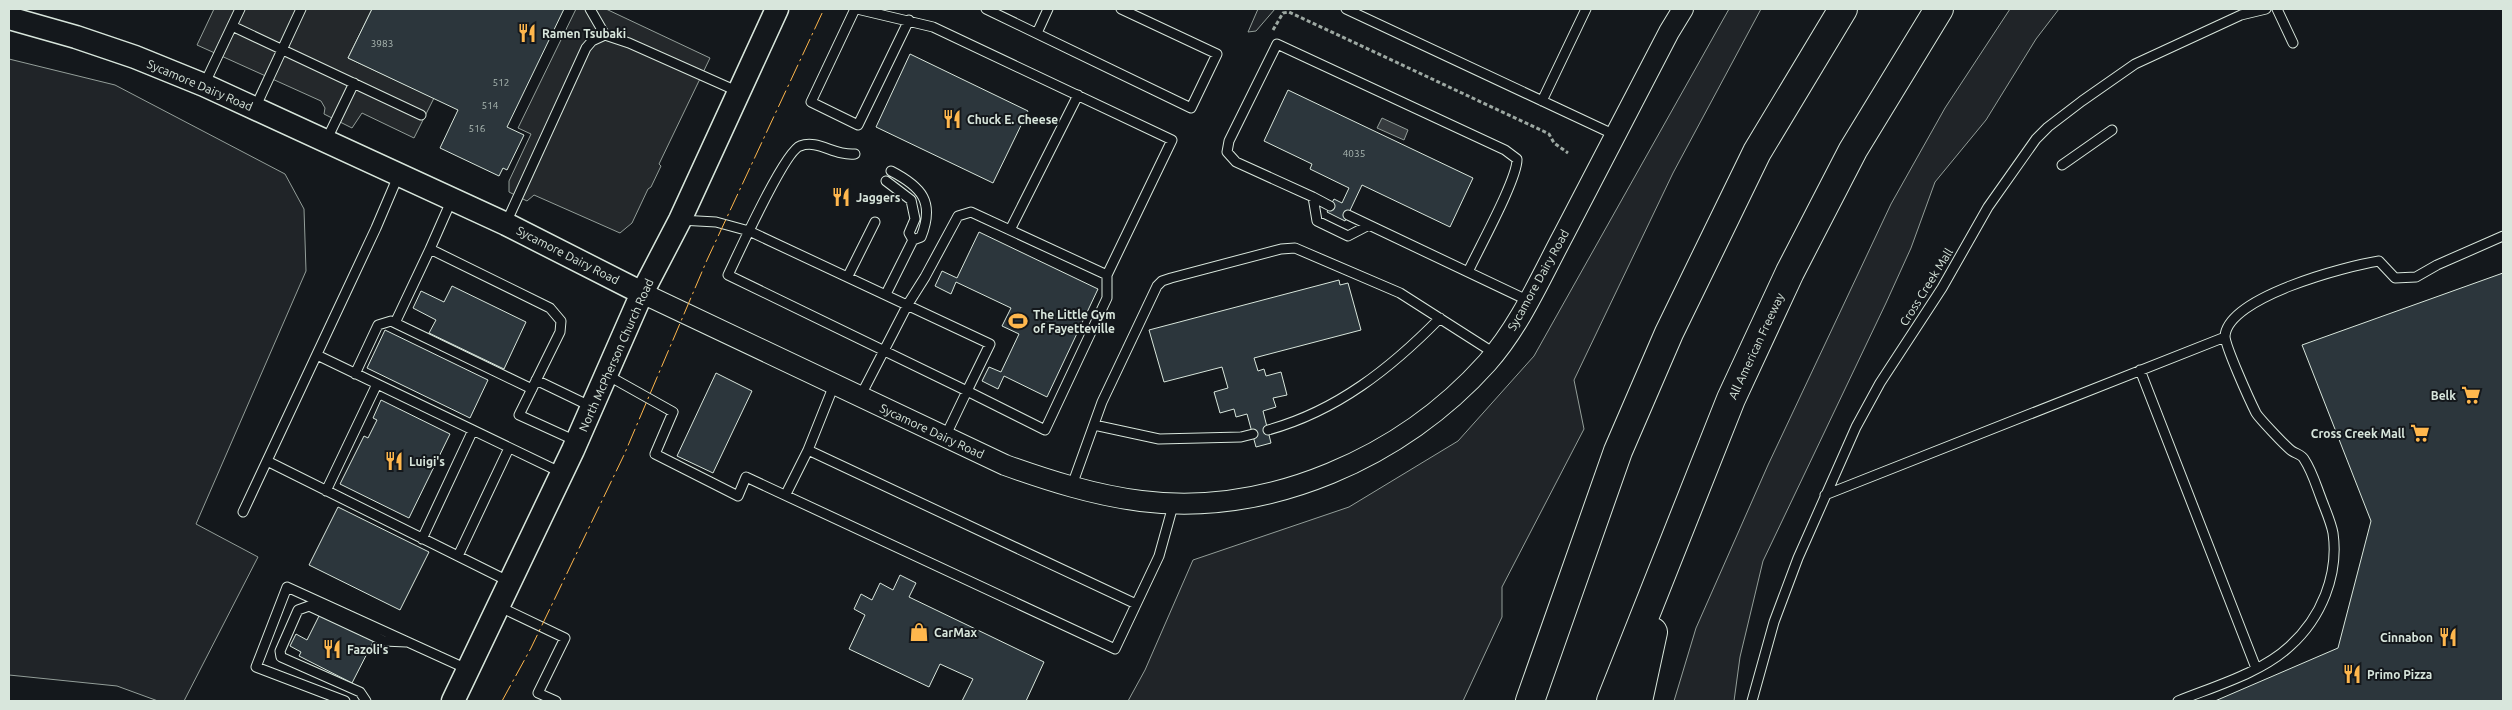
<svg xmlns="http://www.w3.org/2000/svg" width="2512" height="710" font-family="Ubuntu,sans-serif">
<rect width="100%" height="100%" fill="#14181c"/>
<!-- green -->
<path fill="#202428" stroke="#939e99" d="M1258,9H1275L1256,31L1248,32Z
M1729,9H1761L1673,173L1574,380L1584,429L1502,587V617L1463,701H1128L1145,670L1193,560L1349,507L1458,441L1534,356Z
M2010,9H2059L2036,39L1986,120L1935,182L1911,248L1886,303L1763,561L1740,657L1734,701H1674L1696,628L1768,465L1891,204L1945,108Z
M9,59L115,85L285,174L304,209L306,271L196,524L258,557L184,701H158L117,686L9,675Z"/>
<!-- parking -->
<path fill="#24282b" stroke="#939e99" d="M214,9H372L348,58L434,98L414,138L362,113L352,128L324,114L325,108L321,101L197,45Z
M576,9H606L710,58L659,164L661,166L651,187L648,189L632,223L620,233L534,195L527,201L509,192V181L531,134L518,128Z"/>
<!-- water -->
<path fill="#363b3e" stroke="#939e99" d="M1382,118L1408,130L1404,140L1377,128Z"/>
<!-- building -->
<path fill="#2c363c" stroke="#d8e6dc" d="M372,9H564L507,127L524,135L507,170L503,168L499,176L440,148L458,110L348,58Z
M910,54L1028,111L993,183L876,127Z
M1288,90L1473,178L1450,227L1362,185L1345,221L1327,212L1334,199L1342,203L1349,188L1310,169L1312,164L1264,141Z
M979,232L1098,289L1047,397L1004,376L998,389L982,381L989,367L1001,372L1019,334L1002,326L1011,308L956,282L951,294L935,286L942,271L957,278Z
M2503,273V701H2215L2338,648L2371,521L2302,345Z
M1339,280L1340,285L1348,283L1361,330L1254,358L1258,371L1264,369L1266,376L1281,372L1287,395L1273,398L1276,407L1263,411L1271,443L1256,447L1247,414L1236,417L1234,409L1220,413L1214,392L1228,388L1222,367L1164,382L1149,330Z
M452,286L526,322L504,369L429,333L436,320L413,308L421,291L444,302Z
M385,330L488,380L470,418L367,368Z
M716,373L752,391L713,473L677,456Z
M381,400L450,434L409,518L340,484L364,436L368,438L377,420L373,418Z
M338,507L429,552L400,610L309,565Z
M900,575L916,583L909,597L1044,662L1026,701H962L973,679L940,664L929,687L849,649L865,615L854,609L861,594L872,600L880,583L893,590Z
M320,614L374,640L352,683L299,656L301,652L290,646L296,634L307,640Z"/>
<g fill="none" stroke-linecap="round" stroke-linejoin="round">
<!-- service casing -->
<g stroke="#d8e6dc" stroke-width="11">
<path id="service" d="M590,9L605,35
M855,9L811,102L858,125L909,20
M857,9L933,27L1172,140L1107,275V298L1045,430L967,391L945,437
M986,9L1191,108L1217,54L1121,9
M1346,9L1615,135
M2277,9L2293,43
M232,26L421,115
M1037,33L1048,9
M204,85L240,9
M1542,101L1586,9
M255,108L301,9
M326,141L354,83
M2062,165L2112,130
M886,181L911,200L915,219L909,233L913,240
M1313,197L1330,206
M452,199L430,249L550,308L561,321L560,332L519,415L576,441
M1348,215L1369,225
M680,220L716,222L749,231L990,344L967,391L728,275C738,254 785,151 800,146C818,139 834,156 855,154
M506,223L586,48L592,41L605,35L629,43L739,92
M1010,230L1078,95
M1468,272C1478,250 1518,178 1517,159L1505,150L1277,44L1229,141L1227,152L1236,162L1313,197L1317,221L1348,236L1369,225L1529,301
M848,276L875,222
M886,294L913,240L921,237C935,202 922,187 891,171
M395,323L430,249
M317,355L562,473
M2140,370L2256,668
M355,374L378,325L391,321L532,389
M607,375L673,412L655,454L738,496L746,477L1115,649L1159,556L1174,502
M536,380L592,407
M834,385L808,450L1136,604
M860,397L908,304L925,277L958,216L971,212L1107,275
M1094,425L1159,439L1241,437L1253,434
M1268,430C1337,411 1391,368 1440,318
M267,461L510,582
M1071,488L1102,402L1157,286L1162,281L1171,278L1281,249L1295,248L1400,293L1494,353
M326,491L377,384
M786,494L808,450
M1825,495L2225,337
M243,512L376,228L399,174
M422,539L473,430
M458,556L509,448
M500,607L565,638L538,693L556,701
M345,701L256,667L287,587L467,669
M366,701L360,692L281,657L280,651L298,610L309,606L384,641L406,642
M1752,701L1774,622L1798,558L1856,427L1880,383L1942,288L1988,207L2036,139L2048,127L2082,101L2135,64L2241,15L2266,9
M2178,701C2215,686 2261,673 2290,646C2321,618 2339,575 2333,533C2331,522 2325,509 2321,498C2316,485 2312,471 2304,459C2302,455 2297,454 2292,451C2287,448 2259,418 2256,413C2250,401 2225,346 2225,336C2228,297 2346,266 2379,261L2395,278L2416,277L2437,265L2503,236"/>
</g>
<!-- tertiary casing -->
<g stroke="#d8e6dc" stroke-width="22">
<path id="tertiary" d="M642,293L1005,465C1050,481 1094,495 1141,501C1269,517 1403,457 1487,363C1520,326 1541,277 1564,234C1599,166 1634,99 1669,32L1683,9"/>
</g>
<!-- secondary casing -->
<g stroke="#d8e6dc" stroke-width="25">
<path id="secondary" d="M9,18L76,37L135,57L204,85L506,224L642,293
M453,701L573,450L642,293L680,220L777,9"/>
</g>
<!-- motorway casing -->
<g stroke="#d8e6dc" stroke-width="30">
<path id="motorway" d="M1530,701L1618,451L1669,333L1757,152L1843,9
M1611,701L1731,399L1790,272L1853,150L1939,9
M1638,701L1653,632"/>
</g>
<!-- path -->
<path stroke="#9da8a2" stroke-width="3" stroke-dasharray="4 2.5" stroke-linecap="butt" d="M1273,30L1283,13L1289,12L1543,131L1549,134L1554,143L1568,153"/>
<!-- service -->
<use href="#service" stroke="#14181c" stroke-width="9"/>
<!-- tertiary -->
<use href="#tertiary" stroke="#14181c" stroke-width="20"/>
<!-- secondary -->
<use href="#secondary" stroke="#14181c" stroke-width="22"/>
<!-- motorway -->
<use href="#motorway" stroke="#14181c" stroke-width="28"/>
<!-- power -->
<path stroke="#ffb74d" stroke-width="1" stroke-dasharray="18 4 2.5 4" stroke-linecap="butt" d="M502,701L531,648L624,455L707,260L824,9"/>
</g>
<!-- icons -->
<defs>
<g id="restaurant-bare" transform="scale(1.5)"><path d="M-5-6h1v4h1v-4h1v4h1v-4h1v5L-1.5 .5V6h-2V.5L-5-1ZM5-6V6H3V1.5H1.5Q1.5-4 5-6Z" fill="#ffb74d" stroke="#14181c" stroke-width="2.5" paint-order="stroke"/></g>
<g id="stadium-bare" transform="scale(1.5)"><path d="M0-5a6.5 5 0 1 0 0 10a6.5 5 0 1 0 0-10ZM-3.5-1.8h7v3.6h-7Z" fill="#ffb74d" stroke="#14181c" stroke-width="2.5" paint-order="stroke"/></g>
<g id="supermarket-bare" transform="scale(1.5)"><path d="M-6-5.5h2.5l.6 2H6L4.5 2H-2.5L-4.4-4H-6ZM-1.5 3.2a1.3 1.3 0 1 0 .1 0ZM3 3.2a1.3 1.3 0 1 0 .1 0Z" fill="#ffb74d" stroke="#14181c" stroke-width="2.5" paint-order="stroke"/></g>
<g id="shop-bare" transform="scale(1.5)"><path d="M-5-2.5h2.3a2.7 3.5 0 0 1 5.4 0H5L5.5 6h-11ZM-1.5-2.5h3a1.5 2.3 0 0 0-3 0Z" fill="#ffb74d" stroke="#14181c" stroke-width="2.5" paint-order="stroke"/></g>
</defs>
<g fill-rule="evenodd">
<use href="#restaurant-bare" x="527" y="33"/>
<use href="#restaurant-bare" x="952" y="119"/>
<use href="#restaurant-bare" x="841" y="197"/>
<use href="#stadium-bare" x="1018" y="321"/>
<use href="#supermarket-bare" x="2471" y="395"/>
<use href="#supermarket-bare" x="2420" y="433"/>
<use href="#restaurant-bare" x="394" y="461"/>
<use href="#shop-bare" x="919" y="632"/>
<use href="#restaurant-bare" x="2448" y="637"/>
<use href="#restaurant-bare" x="332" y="649"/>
<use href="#restaurant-bare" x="2352" y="674"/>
</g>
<g text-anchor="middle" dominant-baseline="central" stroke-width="4" stroke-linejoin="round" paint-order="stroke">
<!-- number labels -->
<g font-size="10" fill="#adbab4">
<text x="382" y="43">3983</text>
<text x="501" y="82">512</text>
<text x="490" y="105">514</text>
<text x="477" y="128">516</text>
<text x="1354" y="153">4035</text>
</g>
<!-- poi labels -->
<g font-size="12" font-weight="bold" fill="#d8e6dc" stroke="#14181c" text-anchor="start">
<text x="542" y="33">Ramen Tsubaki</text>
<text x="967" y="119">Chuck E. Cheese</text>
<text x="856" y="197">Jaggers</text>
<text x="1033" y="314">The Little Gym<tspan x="1033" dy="14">of Fayetteville</tspan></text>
<text x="2456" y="395" text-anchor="end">Belk</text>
<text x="2405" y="433" text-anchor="end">Cross Creek Mall</text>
<text x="409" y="461">Luigi's</text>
<text x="934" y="632">CarMax</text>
<text x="2433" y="637" text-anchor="end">Cinnabon</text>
<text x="347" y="649">Fazoli's</text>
<text x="2367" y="674">Primo Pizza</text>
</g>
<!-- street labels -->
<g font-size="12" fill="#d8e6dc" stroke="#14181c">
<text transform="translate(200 85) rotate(23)">Sycamore Dairy Road</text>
<text transform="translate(568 255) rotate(27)">Sycamore Dairy Road</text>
<text transform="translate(1538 280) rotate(-61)">Sycamore Dairy Road</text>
<text transform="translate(1926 287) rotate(-58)">Cross Creek Mall</text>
<text transform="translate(1756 346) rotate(-65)">All American Freeway</text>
<text transform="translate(616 355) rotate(-66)">North McPherson Church Road</text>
<text transform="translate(932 431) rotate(25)">Sycamore Dairy Road</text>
</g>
</g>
<!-- border -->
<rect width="2512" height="710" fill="none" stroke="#d8e6dc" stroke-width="20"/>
</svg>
